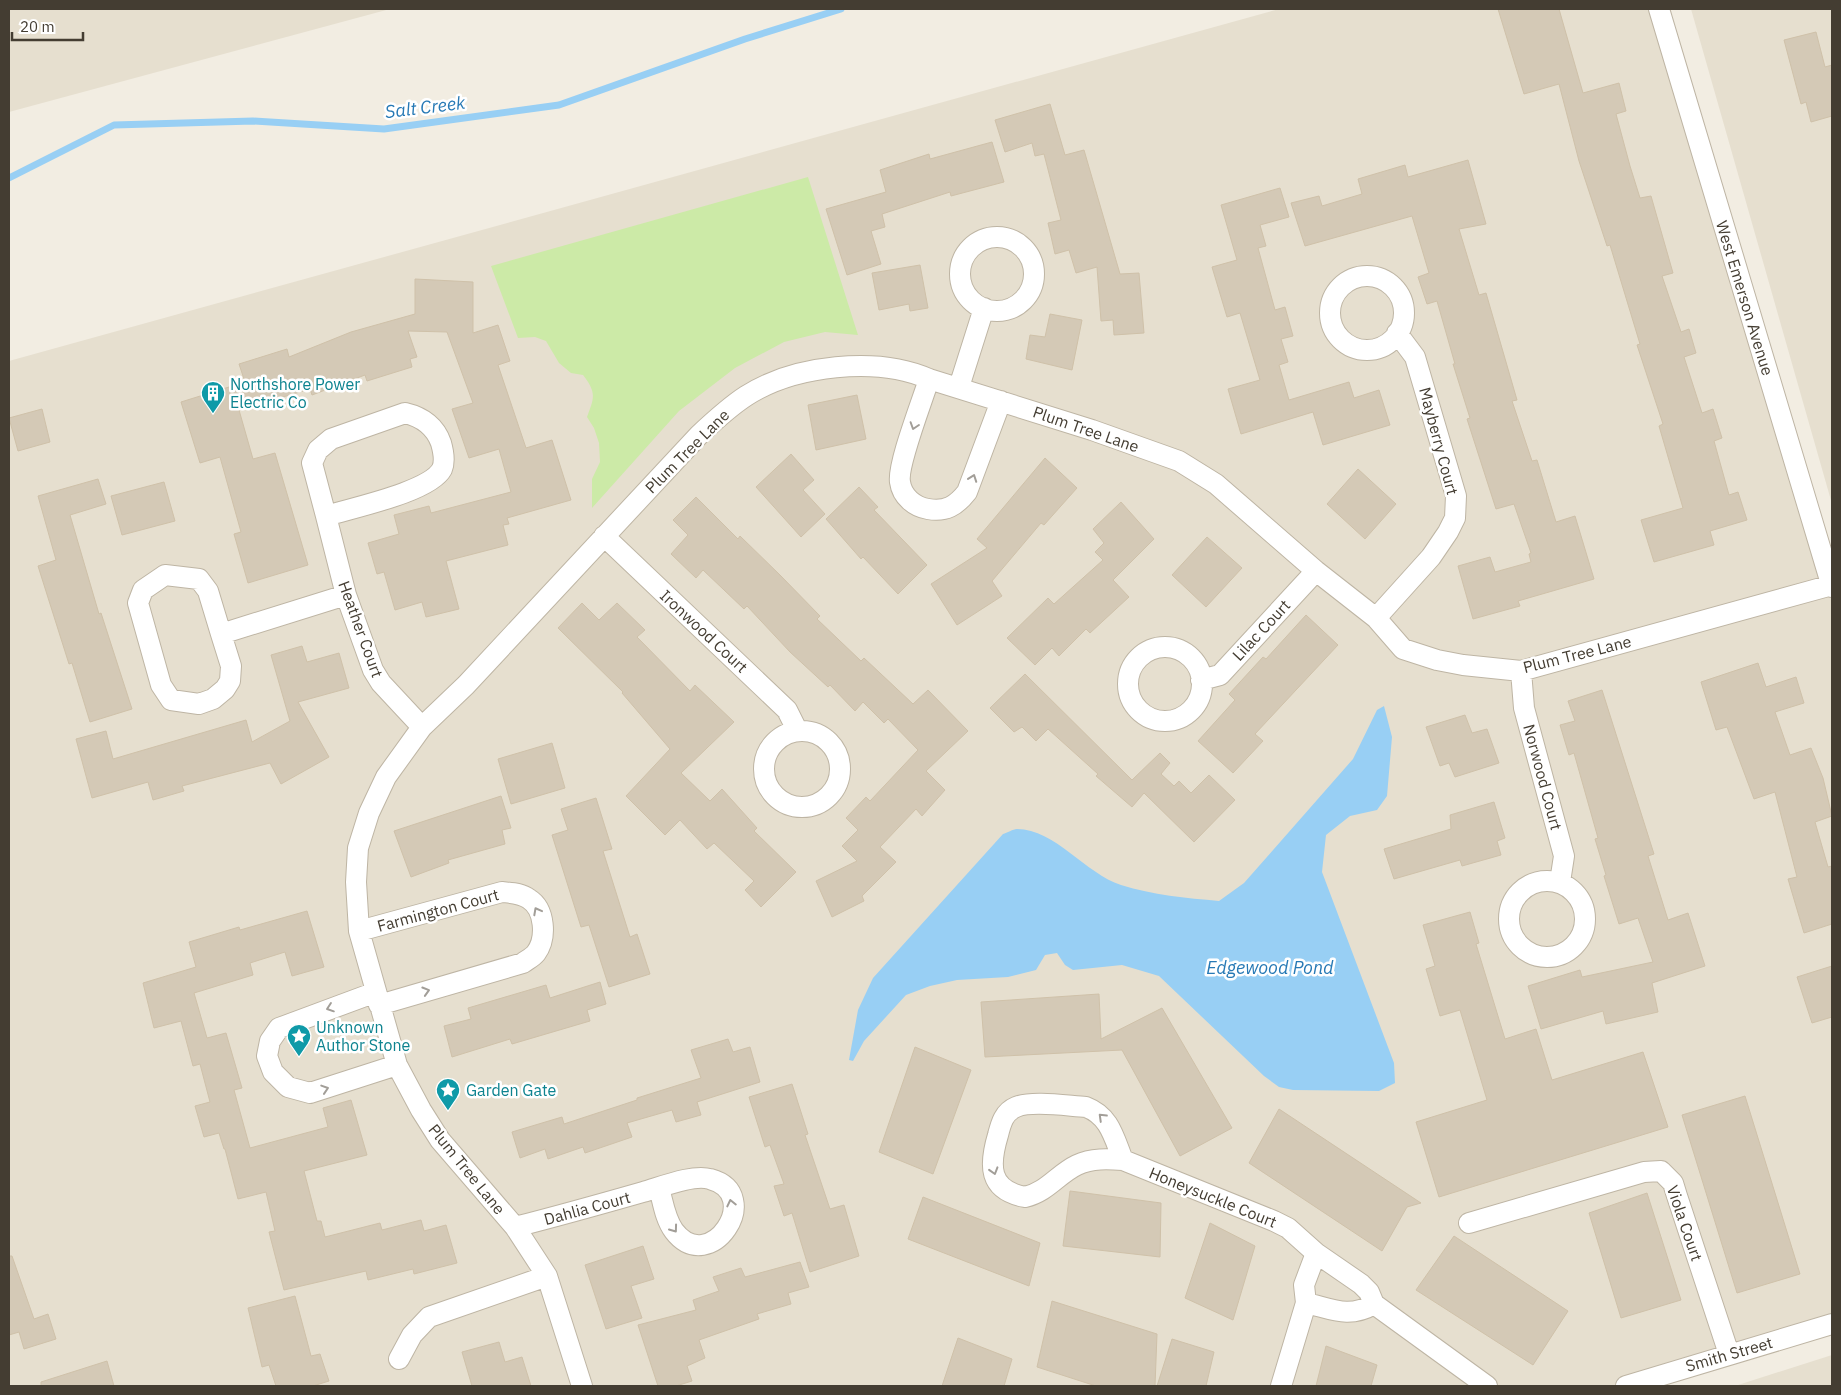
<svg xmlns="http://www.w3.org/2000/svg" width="1841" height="1395" font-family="'IBM Plex Sans',sans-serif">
<rect width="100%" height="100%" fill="#f2ede2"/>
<!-- residential -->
<path fill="#e6dfcf" d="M9,9H390L9,112Z
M1279,9H1659L1832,587V1324L1626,1386H9V361Z
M1691,9H1832V504Z
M1832,1355V1386H1734L1738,1385Z"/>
<!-- green -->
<path fill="#cceaa7" d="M808,177L858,335L825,332L784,342L735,368L679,411L592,508V479L600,462L599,443L594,428L587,417C594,398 597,393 583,375L571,373L559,363L546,341L535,337L518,338L491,266Z"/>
<!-- water -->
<path fill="#98cff4" d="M1384,706L1392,737L1387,796L1377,810L1350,816L1326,835L1322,872L1394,1063L1395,1083L1379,1091L1293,1090L1279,1087L1264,1076L1159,976L1122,965L1073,970L1065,965L1057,953L1045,955L1036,970L1008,977L957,980L930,986L906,995L864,1041L853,1061L849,1060L858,1010L873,978L1003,834C1007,833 1013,829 1017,829C1055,829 1086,874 1121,885C1153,895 1186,898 1219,901L1244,883L1353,759L1377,710Z"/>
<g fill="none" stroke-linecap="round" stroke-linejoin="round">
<!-- stream -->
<path stroke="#98cff4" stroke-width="7" d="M9,178L114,125L253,121L384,129L559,105L745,39L841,9"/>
</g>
<!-- building -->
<path fill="#d4c9b6" stroke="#cfc1a9" d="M1498,9H1559L1583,93L1619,83L1626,111L1616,114L1630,166L1640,198L1651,196L1673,273L1662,276L1681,332L1689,329L1696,353L1684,357L1702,413L1713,409L1722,438L1714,441L1729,495L1738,492L1747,520L1710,531L1714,545L1654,562L1641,520L1683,508L1659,426L1663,424L1637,345L1640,344L1610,245L1607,246L1579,161L1559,84L1524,94Z
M1816,32L1825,67L1832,65V116L1811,122L1806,102L1801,104L1784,40Z
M1050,104L1065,155L1084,150L1120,274L1139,273L1144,333L1114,335L1113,320L1101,321L1097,267L1076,273L1069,250L1055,254L1048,223L1061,220L1044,154L1035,156L1032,143L1005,152L995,120Z
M992,142L1004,182L951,196L950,192L882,214L885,227L871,231L881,264L847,275L826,209L886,192L880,170L929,154L930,159Z
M1468,160L1486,224L1459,229L1479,295L1486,293L1517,400L1512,401L1532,461L1537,460L1556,522L1575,516L1594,579L1518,601L1520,606L1473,619L1458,566L1490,557L1495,572L1531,562L1529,554L1531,553L1514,504L1496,509L1467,419L1470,418L1453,364H1455L1437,301L1427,304L1418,277L1429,273L1412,216L1305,246L1291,203L1319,196L1322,206L1362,194L1358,179L1405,165L1408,177Z
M1280,188L1289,217L1260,225L1266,246L1258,248L1275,310L1285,307L1293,336L1281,339L1288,362L1279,365L1289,400L1349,382L1354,398L1379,390L1390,425L1323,445L1313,412L1241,434L1228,389L1260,380L1240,313L1227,317L1212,267L1237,260L1221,205Z
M920,265L928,308L910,311L909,304L879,310L872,273Z
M415,279L473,282V333L498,325L510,361L498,365L526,448L552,440L571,500L507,518L509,524L503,525L508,545L446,561L459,609L426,617L422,602L395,610L384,572L377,574L368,543L399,534L394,515L429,506L431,513L511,492L499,449L469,458L452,409L473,403L447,332L408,331L417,357L410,359L412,367L367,381L365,375L312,395L310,389L239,410L253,459L275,453L308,565L248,583L234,534L241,532L220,457L200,463L181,402L245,382L239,364L287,349L289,357L351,332L415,314Z
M1050,314L1082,320L1072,370L1026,359L1030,335L1045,337Z
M857,395L866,439L816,450L808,405Z
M42,409L50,442L18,451L9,418Z
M791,454L814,480L803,490L825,514L801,537L756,487Z
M1045,458L1077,488L1044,525L1041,523L992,581L1002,596L957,625L931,584L987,548L977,539Z
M1358,469L1396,504L1365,539L1327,504Z
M98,479L106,504L70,515L99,614L101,613L132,709L90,722L72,663L69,664L38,566L56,560L38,496Z
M164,482L175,521L122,535L111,496Z
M859,487L878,507L874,510L927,565L898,594L863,557L861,559L826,519Z
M696,497L738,539L740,536L780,575L820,616L817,619L861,661L864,658L913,704L928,690L968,731L926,771L945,790L922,816L916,809L880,847L896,862L862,896L864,901L832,917L816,881L857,861L842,846L858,830L846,818L866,797L870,801L918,750L888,719L884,723L863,702L855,711L830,685L828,687L790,652L747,606L744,609L703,570L696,578L671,554L688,535L673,520Z
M1121,502L1154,539L1113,580L1129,597L1090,633L1086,629L1059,656L1052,648L1035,665L1007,638L1048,598L1054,604L1103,560L1095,552L1104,543L1093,529Z
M1207,537L1242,568L1206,607L1172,575Z
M582,603L599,620L617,603L645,630L637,637L690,691L695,685L734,722L681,773L710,801L722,789L757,828L754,831L796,872L761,907L745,890L754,881L714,843L707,849L680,820L665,835L626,796L670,749L622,693L623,692L558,628Z
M1306,615L1338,645L1255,734L1263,741L1233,773L1198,741L1235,700L1229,694L1263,657L1266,659Z
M302,646L307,662L339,653L349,688L298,702L329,757L281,784L270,763L182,786L184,791L153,800L148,782L92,798L76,739L106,731L113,759L246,720L252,742L290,721L271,655Z
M1758,663L1766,687L1796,677L1804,703L1775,712L1790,755L1811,748L1823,778L1832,816L1815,822L1828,867L1832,866V924L1804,933L1788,879L1797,877L1775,792L1754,799L1727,727L1716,730L1701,682Z
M1025,674L1132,780L1160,753L1170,763L1161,774L1174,786L1179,781L1191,793L1209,775L1235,800L1194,842L1144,793L1132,807L1096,776L1098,774L1048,729L1036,741L1022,727L1014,732L990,708Z
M1602,690L1654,854L1648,856L1668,920L1688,913L1705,966L1652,983L1658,1012L1606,1024L1603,1011L1541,1029L1528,986L1580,970L1582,977L1653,962L1638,918L1619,924L1604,876L1606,875L1595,839L1598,838L1574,753L1569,755L1560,725L1575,721L1568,701Z
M1465,715L1472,733L1487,729L1499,763L1455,777L1449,763L1440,766L1426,727Z
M552,743L565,788L511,804L498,759Z
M501,796L511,828L502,830L505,844L448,860L449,863L411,877L394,831Z
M596,798L612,849L603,851L630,937L637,934L650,974L609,987L589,925L581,927L552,835L568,830L561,809Z
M1494,802L1505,838L1497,841L1501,855L1462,866L1460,860L1394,879L1384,849L1451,829L1450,815Z
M307,911L324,967L292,976L285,952L250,963L253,975L194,993L207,1038L226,1033L242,1088L234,1090L250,1148L328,1127L323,1108L351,1100L367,1155L304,1171L317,1221H321L325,1237L380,1223L382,1230L421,1220L424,1231L446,1225L457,1263L414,1274L413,1269L368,1280L366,1271L284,1290L269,1232L275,1231L266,1192L238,1199L225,1149H224L219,1133L204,1137L195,1106L210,1102L200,1064L193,1066L181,1021L154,1028L143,983L196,967L189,942L239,927L240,930Z
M1470,912L1479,943L1476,944L1505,1039L1536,1029L1552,1080L1643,1052L1668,1127L1439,1197L1416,1122L1487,1100L1460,1010L1440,1016L1426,969L1435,966L1423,925Z
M1832,966V1017L1812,1023L1797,977Z
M600,982L606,1004L587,1010L590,1021L512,1044L510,1039L452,1057L444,1026L471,1019L468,1008L546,985L550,998Z
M1099,994L1101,1039L1162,1008L1232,1128L1180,1156L1122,1050L985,1057L981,1002Z
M728,1039L733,1052L750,1047L760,1082L697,1102L701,1115L676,1122L672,1110L627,1123L632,1137L585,1153L583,1147L548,1159L545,1149L520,1158L512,1132L562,1117L564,1124L637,1100V1098L701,1078L691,1050Z
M915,1047L971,1070L933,1174L879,1152Z
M792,1084L808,1134L805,1135L830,1209L844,1205L859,1256L810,1272L792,1213L784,1216L774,1186L784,1184L770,1145L765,1147L749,1097Z
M1745,1096L1800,1274L1737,1293L1682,1115Z
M1279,1109L1421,1203L1407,1207L1382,1251L1249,1163Z
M1070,1191L1161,1203L1160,1257L1063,1246Z
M1647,1193L1681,1300L1621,1318L1589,1213Z
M923,1197L1040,1243L1029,1286L908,1239Z
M1210,1223L1255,1246L1233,1320L1185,1298Z
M1454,1236L1568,1311L1533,1365L1416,1290Z
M643,1246L654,1279L631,1286L642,1318L606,1329L585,1265Z
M9,1256H12L34,1319L48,1314L56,1339L24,1349L19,1332L9,1335Z
M800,1262L809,1287L788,1293L791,1304L757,1314L759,1319L699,1340L705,1358L687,1366L692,1381L676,1386H658L638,1325L696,1310L693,1300L719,1291L713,1277L741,1268L745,1277Z
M295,1296L311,1356L320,1354L329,1381L313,1386H276L269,1365L262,1367L248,1308Z
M1052,1301L1157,1334L1155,1386H1096L1037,1367Z
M958,1338L1012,1359L1004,1386H942Z
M1172,1339L1214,1352L1206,1386H1157Z
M499,1342L505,1362L522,1357L531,1386H472L462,1352Z
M1326,1346L1377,1365L1371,1386H1316Z
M107,1361L114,1386H41V1382Z"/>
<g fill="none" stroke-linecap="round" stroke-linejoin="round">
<!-- street casing -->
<g stroke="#beb5a4" stroke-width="22">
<path id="street" d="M1659,9L1832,587
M960 274a37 37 0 1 1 74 0a37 37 0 1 1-74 0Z
M1330 313a37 37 0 1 1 74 0a37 37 0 1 1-74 0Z
M929,379C923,399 897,465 900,482C902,497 915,507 928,509C946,512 956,506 967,492L1001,401
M959,387L984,308
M326,516L312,463L318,450L331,439L405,413C422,417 435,426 441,443C443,450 445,462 442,469C430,492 351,508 326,516L346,595L373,670L381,683L422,727
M604,536L787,710L797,730
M165,575L199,579L208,591L221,634L231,666L230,681L225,689L213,699L199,704L171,700L161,685L138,603L143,590Z
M1376,618L1431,557L1448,532L1455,518L1456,496L1415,357L1397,333
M221,634L346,595
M1128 684a37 37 0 1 1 74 0a37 37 0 1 1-74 0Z
M1521,671L1524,708L1564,856L1560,882
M1201,680L1220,675L1316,571
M764 769a38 38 0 1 1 76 0a38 38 0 1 1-76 0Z
M1509 919a38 38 0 1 1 76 0a38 38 0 1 1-76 0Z
M359,931L502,892C512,893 521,893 529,899C545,909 547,938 536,953C533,957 527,960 523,963L379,1005
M376,992L279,1028L270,1041L267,1056L273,1072L288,1087L310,1093L397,1065
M1123,1160C1114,1138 1110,1116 1086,1107C1068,1106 1032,1100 1016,1107C1004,1112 1001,1123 998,1135C989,1165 988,1190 1025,1197C1047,1192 1058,1174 1077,1165C1092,1158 1108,1159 1123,1160L1274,1221L1288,1228L1316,1253L1361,1284L1369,1292L1374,1304L1487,1386
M1469,1223L1644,1172L1661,1171L1673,1183L1677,1196L1729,1354
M515,1227C558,1216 601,1204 643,1192C661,1187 693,1174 710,1179C766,1194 710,1278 674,1231C665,1219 663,1202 659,1188
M1306,1303L1304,1285L1316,1253
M399,1359L412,1335L429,1317L547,1276
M582,1386L547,1276L515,1227L440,1140L421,1110L397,1065L359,931L356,882L358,848L369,813L386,777L422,727L466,685L699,435C714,421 729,407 746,396C794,365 877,356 929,379L1092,430L1179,461L1216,484L1316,571L1376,618L1403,649L1437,660L1463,665L1521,671L1832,585
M1281,1386L1306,1303C1332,1309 1349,1319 1374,1304
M1626,1386L1832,1324"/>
</g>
<!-- street -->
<use href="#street" stroke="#fff" stroke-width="20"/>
</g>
<!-- one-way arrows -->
<defs><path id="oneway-chevron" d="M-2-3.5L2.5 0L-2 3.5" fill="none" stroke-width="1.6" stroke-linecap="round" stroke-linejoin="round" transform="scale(1.25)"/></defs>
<g stroke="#a29e98">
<use href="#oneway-chevron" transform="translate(914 426) rotate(108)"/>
<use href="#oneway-chevron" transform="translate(973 478) rotate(-70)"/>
<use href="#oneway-chevron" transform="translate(537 911) rotate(-118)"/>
<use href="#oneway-chevron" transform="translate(426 991) rotate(-17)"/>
<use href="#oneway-chevron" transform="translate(330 1008) rotate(161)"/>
<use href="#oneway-chevron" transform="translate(325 1089) rotate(-18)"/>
<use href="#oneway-chevron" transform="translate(1102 1117) rotate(-136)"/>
<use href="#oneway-chevron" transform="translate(994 1171) rotate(73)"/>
<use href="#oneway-chevron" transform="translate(731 1203) rotate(-103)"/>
<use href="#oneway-chevron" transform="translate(674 1229) rotate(54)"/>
</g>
<!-- icons -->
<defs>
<g id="building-pin" transform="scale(1.25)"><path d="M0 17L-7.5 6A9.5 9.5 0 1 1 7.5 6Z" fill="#0f9aa8" stroke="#fff"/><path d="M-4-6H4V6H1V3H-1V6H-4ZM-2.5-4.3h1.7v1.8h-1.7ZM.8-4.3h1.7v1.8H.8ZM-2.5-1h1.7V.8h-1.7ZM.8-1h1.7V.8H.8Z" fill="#fff"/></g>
<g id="sight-pin" transform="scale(1.25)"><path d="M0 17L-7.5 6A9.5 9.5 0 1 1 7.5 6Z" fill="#0f9aa8" stroke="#fff"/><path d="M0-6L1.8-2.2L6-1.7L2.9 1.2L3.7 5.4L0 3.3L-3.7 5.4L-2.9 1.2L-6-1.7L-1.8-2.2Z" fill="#fff"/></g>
</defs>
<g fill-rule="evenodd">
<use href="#building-pin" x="213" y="393"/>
<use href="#sight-pin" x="299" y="1036"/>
<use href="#sight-pin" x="448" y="1090"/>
</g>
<g text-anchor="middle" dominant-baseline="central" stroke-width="5" stroke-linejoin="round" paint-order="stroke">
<!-- street labels -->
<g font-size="16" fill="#443d32" stroke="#fff">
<text transform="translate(1745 298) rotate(73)">West Emerson Avenue</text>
<text transform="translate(1086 429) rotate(19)">Plum Tree Lane</text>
<text transform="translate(1439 441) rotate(75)">Mayberry Court</text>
<text transform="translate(687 451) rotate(-45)">Plum Tree Lane</text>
<text transform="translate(361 629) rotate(70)">Heather Court</text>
<text transform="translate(1261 630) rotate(-47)">Lilac Court</text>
<text transform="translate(704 631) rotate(43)">Ironwood Court</text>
<text transform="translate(1577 654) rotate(-14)">Plum Tree Lane</text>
<text transform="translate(1543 777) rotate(75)">Norwood Court</text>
<text transform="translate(438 910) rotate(-15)">Farmington Court</text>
<text transform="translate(467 1169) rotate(51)">Plum Tree Lane</text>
<text transform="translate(1213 1197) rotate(22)">Honeysuckle Court</text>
<text transform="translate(587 1208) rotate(-15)">Dahlia Court</text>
<text transform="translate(1685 1223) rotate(71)">Viola Court</text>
<text transform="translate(1729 1354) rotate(-16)">Smith Street</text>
</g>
<!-- culture labels -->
<g font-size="16" fill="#0d838f" stroke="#fff" text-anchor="start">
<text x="230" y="384">Northshore Power<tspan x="230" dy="18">Electric Co</tspan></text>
<text x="316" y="1027">Unknown<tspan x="316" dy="18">Author Stone</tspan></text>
<text x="466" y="1090">Garden Gate</text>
</g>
<!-- water labels -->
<g font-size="18" font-style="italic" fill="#2679b5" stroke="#fff">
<text transform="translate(425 107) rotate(-7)">Salt Creek</text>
<text x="1270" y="967">Edgewood Pond</text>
</g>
</g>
<!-- border -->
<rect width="1841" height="1395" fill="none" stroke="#443d32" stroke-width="20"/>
<!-- scale -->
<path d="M12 32v8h71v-8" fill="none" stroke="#443d32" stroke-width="2.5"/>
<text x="20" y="32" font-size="15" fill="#443d32" stroke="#ffffff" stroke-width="4" paint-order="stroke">20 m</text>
</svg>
